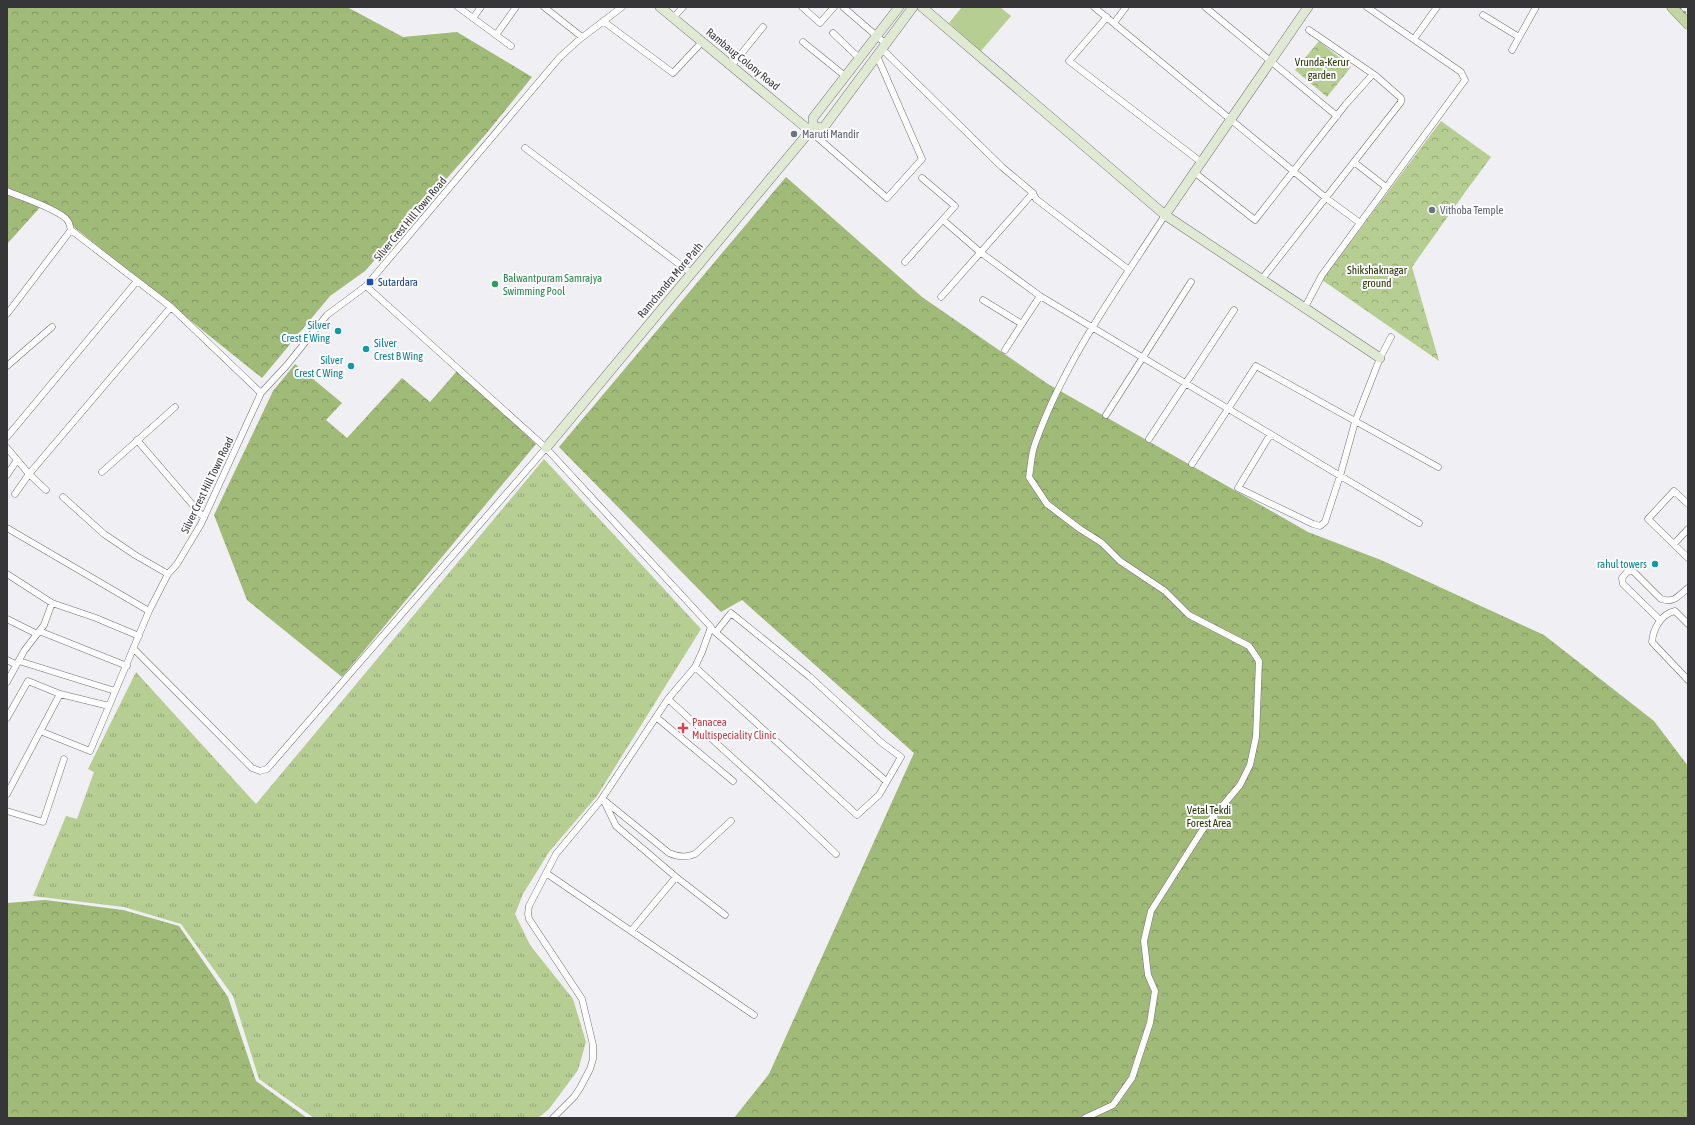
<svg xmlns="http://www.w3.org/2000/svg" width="1695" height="1125" font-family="'Asap Condensed',sans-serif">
<defs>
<pattern id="grass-tufts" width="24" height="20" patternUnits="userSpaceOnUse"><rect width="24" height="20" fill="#b6ce92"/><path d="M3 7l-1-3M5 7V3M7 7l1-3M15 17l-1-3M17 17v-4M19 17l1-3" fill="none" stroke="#95a878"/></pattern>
<pattern id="forest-crowns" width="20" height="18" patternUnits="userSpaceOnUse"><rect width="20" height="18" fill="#a0ba78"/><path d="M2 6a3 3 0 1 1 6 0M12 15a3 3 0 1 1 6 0" fill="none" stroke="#839863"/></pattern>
<pattern id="park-crowns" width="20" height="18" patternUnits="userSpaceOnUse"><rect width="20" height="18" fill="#b6ce92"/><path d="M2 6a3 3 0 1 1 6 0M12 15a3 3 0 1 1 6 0" fill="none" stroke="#95a878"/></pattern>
</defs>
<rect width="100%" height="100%" fill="#efeff4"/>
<!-- grass -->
<path fill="url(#grass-tufts)" d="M544,459L701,629L597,796L549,852L523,894L515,914L530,945L573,999L586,1042L578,1070L549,1109L538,1118H314L259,1079L233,996L181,924L124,907L33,896L66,816L77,819L94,772L88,769L136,672L256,804Z"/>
<!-- forest -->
<path fill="url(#forest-crowns)" d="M7,7H347L403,37L457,32L532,77L486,134L365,271L330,296L262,378L44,203L7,244Z
M786,177L922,297L1048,384L1308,532L1381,560L1544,635L1654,721L1688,766V1118H734L769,1074L914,753L742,600L721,612L559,447Z
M295,364L342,403L326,420L347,438L402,378L430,402L457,371L536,444L342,677L247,600L214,515L273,391Z
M45,900L123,910L179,926L228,997L256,1081L307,1118H7V903Z"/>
<!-- park -->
<path fill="url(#park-crowns)" d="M1319,41L1351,67L1327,97L1295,70Z
M1441,121L1491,157L1466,191L1412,267L1439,361L1322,280Z"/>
<!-- pitch -->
<path fill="#b6ce92" d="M962,7H1000L1011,16L981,51L949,23Z"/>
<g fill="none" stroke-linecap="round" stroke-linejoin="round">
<!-- street casing -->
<g stroke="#717175" stroke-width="7">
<path id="street" d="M458,7L511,46
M544,7L582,37
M802,7L820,23L834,7
M843,7L886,44
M1094,7L1326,198L1360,223
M1205,7L1337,116
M1483,15L1519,37
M1107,17L1069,61L1201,162
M473,18L481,7
M673,18L683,7
M603,21L673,73L702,42
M1114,23L1126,7
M833,33L859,58
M496,35L516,7
M1414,39L1437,7
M803,42L845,76
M882,49L1002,167L1033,193
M1512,50L1536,7
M732,65L763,27
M810,131L887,198L922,159L877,56
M525,148L691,273
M1354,162L1386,187
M1194,172L1255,220L1346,104L1373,74
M7,191C20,197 61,210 68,221C70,224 70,228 71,230L171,307L261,393
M943,220L980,252L1040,296L1419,523
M905,262L955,206L922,178
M1262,279L1401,102V98L1376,76L1309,30
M366,286L546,448L711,627L702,652L695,667L668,699L601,800L556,854L529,906L528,914L529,919L582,999L593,1045V1059L590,1069L580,1088L574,1097L553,1118
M941,297L1033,193L1036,199L1129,270
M983,300L1022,324
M1305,307L1322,275L1465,80L1461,72L1367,7
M7,314L71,230
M1005,350L1040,296
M7,366L52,327
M1106,415L1191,282
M1270,435L1238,488L1313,524L1320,526L1325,522L1340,476L1355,422L1380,358L1391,337
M7,437L137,281
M1149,439L1234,310
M137,440L204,518
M7,448L29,474L46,490
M1192,464L1256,366L1438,467
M102,472L175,407
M7,475L17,460
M15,494L29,474L171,307
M63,497L104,534L135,555L168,574
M1688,504L1674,491L1648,519L1688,558
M7,528L149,611
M1674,544L1688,529
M7,574L52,603L96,618L139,636
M7,619L37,634
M1660,620L1623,584L1622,578L1627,572L1633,571L1661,599C1675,603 1678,596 1688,588
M1688,624L1675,611C1661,614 1653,629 1652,642L1688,680
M713,630L886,781
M39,631L127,666
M134,649L252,768L260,771L267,769L546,448
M7,660L15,664
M19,661L115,691
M695,667L857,815L879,795L901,757L882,743L810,677L731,613L716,632
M7,682L24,651L44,625L52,603
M668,699L793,813L836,854
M656,717L733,781
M7,718L28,681L60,694L109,706
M40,731L90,751L149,611L168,574L177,564L201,524L261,393L287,365L327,315L366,286L560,57L580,39L622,7
M7,794L60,694
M603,799L616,826L676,877L725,915
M605,801L669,853C678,857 686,858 695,854L731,821
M7,811L43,822L64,759
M546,873L754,1015
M631,931L676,877
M1085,1118L1113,1105L1132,1078L1150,1023L1155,991L1148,975L1144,941L1151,911L1203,829L1240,785L1250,765L1256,737L1259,661L1249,646L1189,615L1165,591L1120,561L1102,543L1080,529L1047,504L1029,477C1031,466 1031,454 1035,444C1064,361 1118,288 1165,215"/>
</g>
<!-- secondary casing -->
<g stroke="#717175" stroke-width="10">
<path id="secondary" d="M660,7L810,131
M922,7L1165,215L1380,358
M813,128L824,127L913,7
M1165,215L1308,7
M546,448L810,131L813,128V118L899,7"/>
</g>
<!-- primary casing -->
<g stroke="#758b58" stroke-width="11">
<path id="primary" d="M1672,7L1688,24"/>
</g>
<!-- street -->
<use href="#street" stroke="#fff" stroke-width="6"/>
<!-- secondary -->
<use href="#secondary" stroke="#e0ead2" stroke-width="9"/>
<!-- primary -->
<use href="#primary" stroke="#c1d5a5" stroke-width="10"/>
<!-- rail -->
<path stroke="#838286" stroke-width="2.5" stroke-dasharray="2 4" stroke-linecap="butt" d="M1680,7L1688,16"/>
</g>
<!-- markers -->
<g fill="#6b7280" stroke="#fdfdff" stroke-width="1.5">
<circle cx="794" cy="134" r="4"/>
<circle cx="1432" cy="210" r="4"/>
</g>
<rect fill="#1a4fb4" stroke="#fdfdff" stroke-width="1.5" x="366" y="278" width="8" height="8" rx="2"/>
<circle fill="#2e9e5b" stroke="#fdfdff" stroke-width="1.5" cx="495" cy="284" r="4"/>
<g fill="#0f9aa8" stroke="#fdfdff" stroke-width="1.5">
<circle cx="338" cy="331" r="4"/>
<circle cx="366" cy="349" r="4"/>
<circle cx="351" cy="366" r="4"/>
<circle cx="1655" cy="564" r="4"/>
</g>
<path fill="#e0444e" stroke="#fdfdff" stroke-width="1.5" d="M681 722h4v4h4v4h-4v4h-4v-4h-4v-4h4z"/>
<g text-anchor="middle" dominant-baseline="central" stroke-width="4" stroke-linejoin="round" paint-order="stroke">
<!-- street labels -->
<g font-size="11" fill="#363537" stroke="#fdfdff">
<text transform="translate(743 59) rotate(39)">Rambaug Colony Road</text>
<text transform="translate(410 219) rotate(-50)">Silver Crest Hill Town Road</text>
<text transform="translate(670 280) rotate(-50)">Ramchandra More Path</text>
<text transform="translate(207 485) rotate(-64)">Silver Crest Hill Town Road</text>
</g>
<!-- park labels -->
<g font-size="11" fill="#243301" stroke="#fdfdff">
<text x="1322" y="62">Vrunda-Kerur<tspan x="1322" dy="13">garden</tspan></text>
<text x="1377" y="270">Shikshaknagar<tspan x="1377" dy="13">ground</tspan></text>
<text x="1209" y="810">Vetal Tekdi<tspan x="1209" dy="13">Forest Area</tspan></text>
</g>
<!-- worship labels -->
<g font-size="11" fill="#5b616d" stroke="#fdfdff" text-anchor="start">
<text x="802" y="134">Maruti Mandir</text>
<text x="1440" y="210">Vithoba Temple</text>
</g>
<!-- leisure labels -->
<g font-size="11" fill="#27864d" stroke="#fdfdff" text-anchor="start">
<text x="503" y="278">Balwantpuram Samrajya<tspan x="503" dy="13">Swimming Pool</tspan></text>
</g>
<!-- transit labels -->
<g font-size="11" fill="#164399" stroke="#fdfdff" text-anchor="start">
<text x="378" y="282">Sutardara</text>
</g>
<!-- culture labels -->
<g font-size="11" fill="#0d838f" stroke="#fdfdff" text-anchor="end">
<text x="330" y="325">Silver<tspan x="330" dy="13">Crest E Wing</tspan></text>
<text x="374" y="343" text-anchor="start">Silver<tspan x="374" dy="13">Crest B Wing</tspan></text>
<text x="343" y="360">Silver<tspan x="343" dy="13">Crest C Wing</tspan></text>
<text x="1647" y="564">rahul towers</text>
</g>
<!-- health labels -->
<g font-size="11" fill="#be3a42" stroke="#fdfdff" text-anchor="start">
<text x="692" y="722">Panacea<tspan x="692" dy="13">Multispeciality Clinic</tspan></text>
</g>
</g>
<!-- border -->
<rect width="1695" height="1125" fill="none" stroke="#363537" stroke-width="16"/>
</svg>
